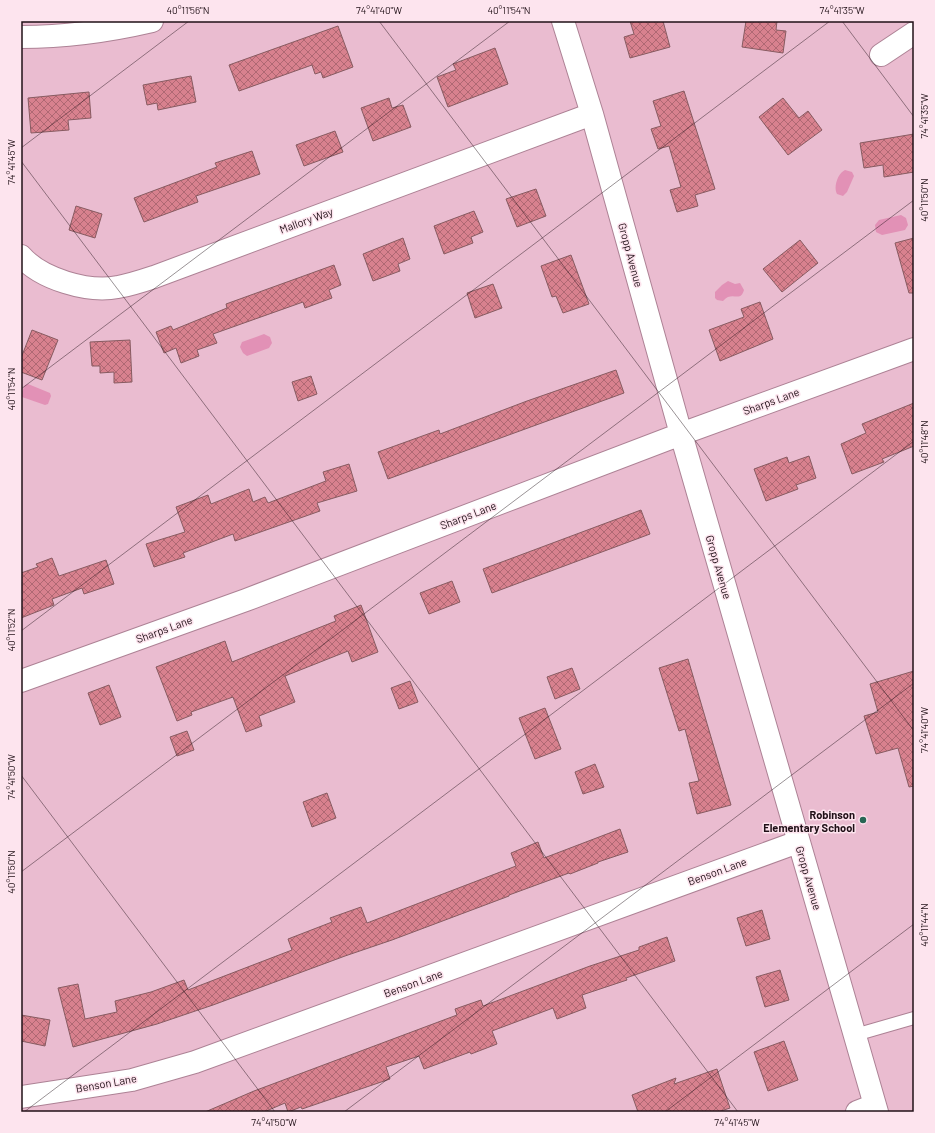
<svg xmlns="http://www.w3.org/2000/svg" width="935" height="1133" font-family="Barlow,sans-serif">
<defs>
<pattern id="building-cross-hatch" width="8" height="8" patternUnits="userSpaceOnUse"><rect width="8" height="8" fill="#d8818e"/><path d="M0 0l8 8M0 8l8-8" fill="none" stroke="#af6873"/></pattern>
</defs>
<rect width="100%" height="100%" fill="#eabcd0"/>
<!-- water -->
<path fill="#e291b6" d="M845,170L852,172L854,176L847,192L843,196L837,194C833,187 838,173 845,170Z
M901,215L906,218L908,225L905,230L882,235L876,232L875,225L879,220Z
M728,281L735,284L740,283L744,290C741,301 735,294 728,297C727,297 723,301 723,301L717,300L715,298V292L722,285Z
M264,334L270,337L272,343L269,348L247,356L243,353L240,347L242,342Z
M28,384L50,393L51,396L48,404L45,405L22,397L21,394L25,385Z"/>
<!-- building -->
<path fill="url(#building-cross-hatch)" stroke="#875b61" d="M630,21H663L670,47L630,58L624,37L634,34Z
M746,21H777L776,30L786,31L783,53L742,47Z
M338,26L353,67L323,78L321,72L315,74L312,65L239,91L229,65Z
M495,48L508,84L448,107L437,77L456,70L453,64Z
M191,76L196,102L158,110L157,103L147,105L143,85Z
M684,91L715,189L695,195L698,206L677,212L670,190L681,187L669,146L658,149L651,129L661,126L653,101Z
M89,92L91,118L68,120L69,130L31,133L28,98Z
M389,98L392,108L403,105L411,127L373,141L361,108Z
M783,98L799,118L808,111L822,130L788,155L759,117Z
M335,131L343,152L304,166L296,145Z
M914,134V172L884,177L883,165L864,168L860,143Z
M252,151L260,174L196,196L198,202L144,222L134,198L217,167L215,163Z
M536,189L546,216L517,227L506,199Z
M76,206L102,214L95,238L69,230Z
M474,211L483,232L471,237L473,243L444,254L434,226Z
M403,238L410,259L398,264L400,271L373,281L363,254Z
M914,238V293H909L895,243Z
M800,240L818,263L782,292L763,269Z
M571,255L589,304L563,313L556,296L552,297L541,266Z
M334,265L341,285L329,290L332,298L305,308L303,302L213,334L217,343L197,350L199,356L181,363L176,348L164,353L156,332L171,326L173,330L227,308L226,304Z
M493,284L502,308L475,318L467,293Z
M760,302L773,339L720,361L709,330L744,317L741,309Z
M32,330L58,340L42,380L21,372V358Z
M130,340L132,382L114,383V372L100,373V366H92L90,342Z
M616,370L624,393L388,479L378,452L439,430L440,434L527,401Z
M311,376L317,394L298,401L292,382Z
M914,403V446L882,459L884,462L852,474L841,444L866,433L862,424Z
M809,456L816,478L796,485L798,489L766,501L754,469L787,457L789,463Z
M349,464L357,491L317,503L320,511L235,541L233,534L183,553L185,557L154,567L146,544L185,532L176,507L208,495L211,504L249,489L253,502L265,497L268,503L326,481L323,472Z
M641,510L650,534L492,593L483,569Z
M52,558L59,576L106,560L114,584L84,594L82,588L52,599L54,605L21,618V573L38,567L36,564Z
M452,581L460,602L429,614L420,593Z
M361,605L378,652L352,662L348,651L285,676L295,702L259,716L262,726L246,732L233,697L191,712L192,715L177,721L156,667L225,641L232,662L336,621L334,616Z
M688,659L731,805L697,814L689,783L699,781L685,729L679,731L659,668Z
M572,668L580,689L555,699L547,677Z
M914,671V786L909,787L898,748L876,754L864,716L878,712L870,684Z
M410,681L418,702L399,709L391,688Z
M109,685L121,717L100,725L88,693Z
M545,708L561,749L535,759L519,718Z
M187,731L194,750L177,756L170,737Z
M595,764L604,787L583,794L575,772Z
M327,793L336,818L312,827L303,802Z
M620,829L628,852L598,862V863L570,874L569,873L509,895V896L392,940L345,956L213,1005L157,1024L73,1047L58,988L78,984L85,1019L117,1012L115,1001L151,992L184,980L188,990L292,950L288,939L332,922L330,918L361,907L367,923L516,866L511,853L538,842L544,858Z
M762,910L770,939L746,946L737,918Z
M667,937L675,961L626,978L627,980L582,995L586,1008L557,1019L553,1008L492,1031L497,1044L471,1054L470,1052L424,1069L419,1056L386,1067L390,1079L302,1109L301,1107L288,1112L285,1103L264,1112H205L254,1091L457,1015L455,1009L481,1000L483,1006L590,966L639,950V947Z
M780,970L789,1000L765,1007L756,977Z
M21,1015L50,1020L45,1046L21,1041Z
M784,1041L798,1080L768,1091L754,1052Z
M717,1069L730,1108L718,1112H638L632,1095L676,1078L674,1084Z"/>
<g fill="none" stroke-linecap="round" stroke-linejoin="round">
<!-- lane casing -->
<g stroke="#ad8295" stroke-width="14">
<path id="lane" d="M855,1035L914,1018"/>
</g>
<!-- street casing -->
<g stroke="#ad8295" stroke-width="24">
<path id="street" d="M563,21L592,114L681,434L877,1112
M21,37C65,37 109,31 152,21
M881,55L914,33
M21,256C41,279 88,293 118,287C130,285 142,281 154,277L592,114
M21,681L246,600L681,434L914,349
M21,1097L132,1080L195,1062L798,842
M857,1112L875,1105"/>
</g>
<!-- lane -->
<use href="#lane" stroke="#fff" stroke-width="12"/>
<!-- street -->
<use href="#street" stroke="#fff" stroke-width="22"/>
</g>
<!-- ticks -->
<path fill="none" stroke="#201017" stroke-width="1" stroke-opacity="0.45" d="M379,21L914,731M842,21L914,117M21,148L189,21M21,161L738,1112M21,389L510,21M21,631L830,21M21,775L275,1112M21,872L914,200M24,1112L914,441M344,1112L914,683M665,1112L914,924"/>
<!-- markers -->
<circle fill="#276654" stroke="#fde4ee" stroke-width="1.5" cx="863" cy="820" r="4"/>
<g text-anchor="middle" dominant-baseline="central" stroke-width="3" stroke-linejoin="round" paint-order="stroke">
<!-- street labels -->
<g font-size="11" fill="#201017" stroke="#fde4ee">
<text transform="translate(306 220) rotate(-20)">Mallory Way</text>
<text transform="translate(631 255) rotate(75)">Gropp Avenue</text>
<text transform="translate(771 401) rotate(-20)">Sharps Lane</text>
<text transform="translate(468 515) rotate(-21)">Sharps Lane</text>
<text transform="translate(719 567) rotate(74)">Gropp Avenue</text>
<text transform="translate(164 629) rotate(-20)">Sharps Lane</text>
<text transform="translate(717 871) rotate(-20)">Benson Lane</text>
<text transform="translate(809 878) rotate(74)">Gropp Avenue</text>
<text transform="translate(413 983) rotate(-20)">Benson Lane</text>
<text transform="translate(106 1083) rotate(-10)">Benson Lane</text>
</g>
<!-- poi labels -->
<g font-size="11" font-weight="bold" fill="#201017" stroke="#fde4ee" text-anchor="end">
<text x="855" y="814">Robinson<tspan x="855" dy="13">Elementary School</tspan></text>
</g>
</g>
<!-- border -->
<rect width="935" height="1133" fill="none" stroke="#fde4ee" stroke-width="44"/>
<rect x="22" y="22" width="891" height="1089" fill="none" stroke="#201017" stroke-width="1.5"/>
<g font-size="10" text-anchor="middle" fill="#201017">
<text x="188" y="14">40°11'56"N</text>
<text x="379" y="14">74°41'40"W</text>
<text x="509" y="14">40°11'54"N</text>
<text x="842" y="14">74°41'35"W</text>
<text transform="translate(924 116) rotate(-90)" y="4">74°41'35"W</text>
<text transform="translate(11 162) rotate(-90)" y="4">74°41'45"W</text>
<text transform="translate(924 200) rotate(-90)" y="4">40°11'50"N</text>
<text transform="translate(11 389) rotate(-90)" y="4">40°11'54"N</text>
<text transform="translate(924 442) rotate(-90)" y="4">40°11'48"N</text>
<text transform="translate(11 630) rotate(-90)" y="4">40°11'52"N</text>
<text transform="translate(924 730) rotate(-90)" y="4">74°41'40"W</text>
<text transform="translate(11 777) rotate(-90)" y="4">74°41'50"W</text>
<text transform="translate(11 872) rotate(-90)" y="4">40°11'50"N</text>
<text transform="translate(924 925) rotate(-90)" y="4">40°11'44"N</text>
<text x="274" y="1126">74°41'50"W</text>
<text x="737" y="1126">74°41'45"W</text>
</g>
</svg>
